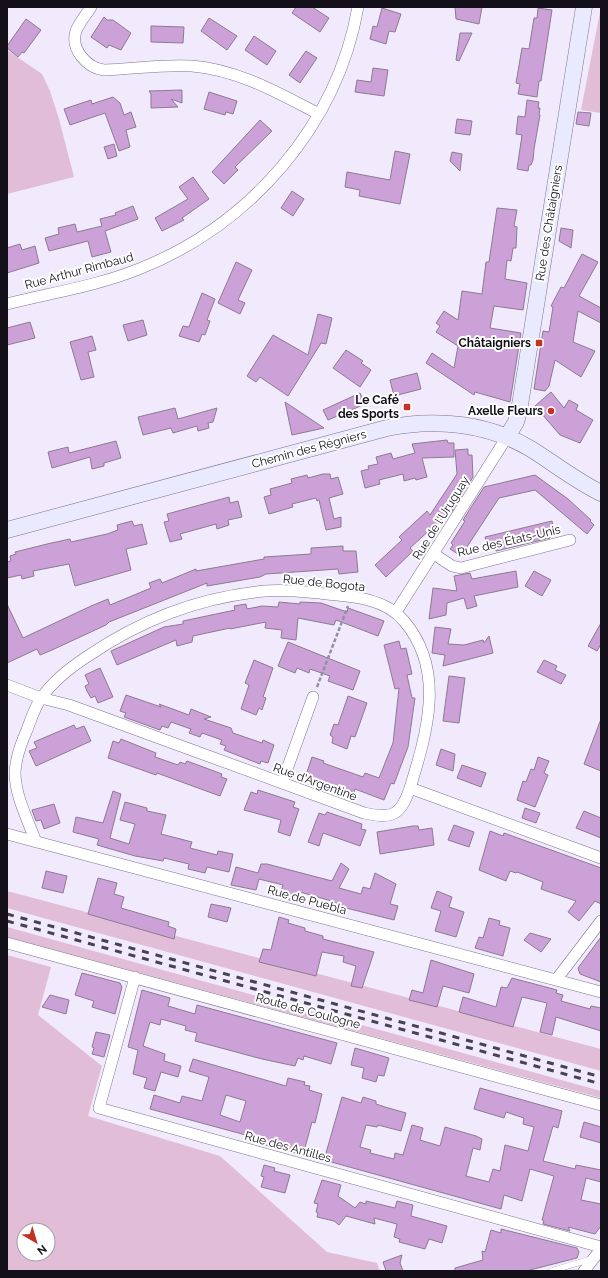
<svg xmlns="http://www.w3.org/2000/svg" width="608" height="1278" font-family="Raleway,sans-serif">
<rect width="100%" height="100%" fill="#f0eafc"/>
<!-- green -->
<path fill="#e2bdd7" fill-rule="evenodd" d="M601,7V113L581,110Z
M7,50L42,74L50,91L59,119L74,177L7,194Z
M7,891L601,1049V1071L7,908Z
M7,927L601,1091V1098L7,937Z
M7,955L51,967L38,1015L102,1066L88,1116L220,1156L327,1252L377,1263L380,1271H7ZM24,1230H48V1254H24Z"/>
<!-- building -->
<path fill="#cca1d8" stroke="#8d7a92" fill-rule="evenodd" d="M296,7H312L329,18L320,32L292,13Z
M455,7H482L479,24L456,19Z
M382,8L401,14L395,32L389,31L386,44L370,39L373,26L377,27Z
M538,8L552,10L541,81H539L537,97L518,94L520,84L516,83L522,48L529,49L534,18H537Z
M104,17L107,20H113L131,33L121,50L109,45L107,48L91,37Z
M209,18L237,36L227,50L201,31Z
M26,19L41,30L24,53L22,52L18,57L7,48V46Z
M151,26L184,27L183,43L151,42Z
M460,33H472L459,61L456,60Z
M254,36L276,51L267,65L245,50Z
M306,51L317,58L300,83L289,75Z
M373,68L388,70L384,96L355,92L357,80L371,82Z
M182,90V103L171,99L178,107L151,108V94L149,91Z
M209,92L237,101L233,114L226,112L225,115L204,109Z
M113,97L120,103L124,115L131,112L136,127L126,130L130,147L119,151L105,113L70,125L64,109L91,100L92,104Z
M527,100L539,102L538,108H540L539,115H540L534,149L533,160L531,165H529L528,171L517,169L522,135L516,134L518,116L525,117Z
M578,112L591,113L589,126L576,124Z
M457,119L472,121L470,135L455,133Z
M260,120L272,131L235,167L238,170L224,184L212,172Z
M114,144L117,156L108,159L104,147Z
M395,151L410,154L400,204L359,196L360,190L345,187L347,172L390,180Z
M452,152L462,154L460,171L450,161Z
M193,177L209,199L182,218L184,220L162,231L155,218L188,199L179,187Z
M292,191L304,199L293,216L281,208Z
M133,206L138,219L105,231L111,252L92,257L88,241L49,251L45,238L59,234L58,228L75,224L77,232L102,226L100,219L116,215L115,213Z
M497,208L517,210L514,226L517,227L516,248H513L511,261L507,260L505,279L527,283L523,310L494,306L490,328L521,333L510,402L475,392L474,395L426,363L432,353L454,368L458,346L436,332L440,326L436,323L444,311L458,320L462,291L482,294L486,262H489Z
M561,228L573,230L571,248L559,241Z
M20,244L22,250L35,246L39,263L7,273V248Z
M582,254L598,262L579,296L601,308V323L578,311L573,342L595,351L581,377L555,360L549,386L545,391L534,389L543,331L549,332L553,307L551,306L561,287L564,288Z
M236,262L252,270L238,300L245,303L240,314L218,303Z
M202,293L215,299L207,320L210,321L205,335L202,334L199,342L179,336L183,326L189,327Z
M318,314L332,318L326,344L321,343L288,396L260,377L256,382L247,376L273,335L308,355Z
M143,320L147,335L128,341L123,325Z
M30,322L35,338L7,345V328Z
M92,336L96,350L88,352L94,377L81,380L70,342Z
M346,350L363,361L361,363L371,370L360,387L333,368Z
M417,373L421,389L394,396L390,380Z
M551,392L564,408L569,400L578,405L576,410L593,420L580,443L560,435L535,406Z
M360,393L365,404L328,420L323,410Z
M285,402L324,428L292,435Z
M175,408L178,419L217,408L213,422L208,423L209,428L198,431L197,426L173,433L171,428L143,435L138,417Z
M447,440L448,443H454V457L422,458L427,477L416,480L415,478L404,481L403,474L379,480L380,484L365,488L361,471L369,469L368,466L378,464L376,457L391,453L393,459L415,453L412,444Z
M116,441L121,458L104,463V466L92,469L90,457L52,468L48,452L68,447L69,453Z
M468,449V455H472L473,477L451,513L448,511L445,516L410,548L413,551L386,577L375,565L402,540L399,537L427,511L430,515L457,474L455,450Z
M323,474H330L331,479L338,477L343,494L329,498L334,519L341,517V527L326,530L319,500L317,501L316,498L292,504L293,507L269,514L264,497L271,495L270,489L292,483L291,479L307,475L308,478Z
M535,475L568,499L591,520L590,521L594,525L587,534L535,490L499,498L461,556L450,549L453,545L451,543L465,521L463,520L484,487Z
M229,497L230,503L238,501L242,517L228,520L229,525L217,529L216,524L180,534L182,539L170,542L164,522L169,521L167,514Z
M132,521L134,526L142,524L147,544L126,549L131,570L75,586L69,564L33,571L34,576L22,579L21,575L7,578V562L11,561L10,556L16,554L15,552L47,544L70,539L71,542L107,534L118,530L117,525Z
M552,521L555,533L549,535L550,538L496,551L495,548L489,550L485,537Z
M343,546V551H356L358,572L339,574L338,569L266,574L260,577L207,586V583L109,622L106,625L52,650L40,655L37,649L7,663V604L23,638L91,606L108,599L110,605L151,588L149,583L160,579L162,583L196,569V571L264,559V557L311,554V548Z
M516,571L518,587L474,596L477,606L467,609L464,598L447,603L446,615L429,619L433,588L457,591L454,576L470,573L472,579Z
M534,571L551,580L542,596L525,586Z
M279,602L300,604V602L321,603L347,612L348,608L384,621L378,636L336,620L334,625L298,618L296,640L281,638L282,630L265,628L266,622L230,629V628L193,636L192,642L177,646L176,640L117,665L111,651L164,627L183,624V621L235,610L234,606L246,604L247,609L262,606L278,607Z
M601,623V644L597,651L588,646Z
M435,627L451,629L448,644L464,645L483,640L484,643L489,636L493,653L443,666L445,655L432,653Z
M399,641L401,649L406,648L412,674L407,675L412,698H415L408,747L394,784L391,783L384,800L355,789L354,792L347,790L346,794L311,781L312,778L306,775L312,757L324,761L323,763L363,777L365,773L379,778L393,743L399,688L395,689L384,645Z
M288,642L360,671L353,690L328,681L330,676L310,669L309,673L297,668L295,673L278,666Z
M254,660L273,668L263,697L266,698L262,710L259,708L256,715L241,709L249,685L245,683Z
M544,660L557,666L555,670L566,675L561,684L537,672Z
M100,668L113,697L98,703L95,696L91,698L87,691L85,686L89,684L85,675Z
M449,676L465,678L459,723L443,721Z
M126,695L161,707L159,704L189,715L191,709L211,717L204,719L231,728L233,733L262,743L263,740L274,745L268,763L261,761L260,764L224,750L226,746L220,744L222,740L202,733L200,737L189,733L191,729L171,722L168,728L162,726L160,730L124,717L126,713L120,711Z
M348,696L367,703L355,737L351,736L347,749L332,743L333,737L330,735L334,724L338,725Z
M601,719V771L584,764Z
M74,725L76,729L84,726L91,741L36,766L29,751L37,748L34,742Z
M121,739L156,753L155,757L178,765L180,762L185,764L187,761L222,774L221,777L227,779L220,796L157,773L156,775L108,758L113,741L119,743Z
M441,749L455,754L453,771L436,765Z
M538,757L549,761L544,773L548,775L535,807L517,800L523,781L526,782L531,769L534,770Z
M462,765L486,773L481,787L457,778Z
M258,790L295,802L293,807L299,809L290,836L278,832L281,820L244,810L251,792L257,794Z
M113,791L121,794L110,838L129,844L135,824L120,820L125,802L147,808V811L166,815L161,834L192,842L190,848L217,855L218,851L233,854L229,872L207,867L205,873L188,869L189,864L164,858L163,861L135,856L97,845L99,839L73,832L76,817L103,823Z
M54,804L60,823L44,829L41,820L36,821L32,810Z
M525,808L540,813L536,823L522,818Z
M584,811L601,818V838L576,828Z
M327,812L362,824L361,829L366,830L360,846L323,833L319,846L308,842L319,813L325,815Z
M454,825L474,832L469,847L448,840Z
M413,826H418L419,830L432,828L434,845L380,854L377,832Z
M490,831L503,836L504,833L601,868V904L595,901L579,921L568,912L576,901L541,889L543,882L517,872L516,873L510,871L506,881L479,870Z
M341,863L349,869L339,888L361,894L363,887L370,889L375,873L396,884L390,904L398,906L394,920L334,905L335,902L300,892L297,902L279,897L283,885L259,879L256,890L231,885L236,867L258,873L261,864H267L332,881Z
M46,871L67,876L63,893L42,888Z
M98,878L117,883L114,894L124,897L121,908L169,922L168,926L176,929L174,939L88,914Z
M437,891L452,897L449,907L464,912L456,937L435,931L441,911L431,908Z
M211,904L231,908L227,922L208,917Z
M279,917L289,920L288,923L305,928V931L323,936V939L374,952L362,988L351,986L356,966L343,962L344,956L322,952L316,976L259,962L263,949L271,950Z
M489,918L500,921L499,925L510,928L503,956L475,948L479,937L483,938Z
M530,933L551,939L541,952L524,940Z
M601,937V982L580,974L578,968Z
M431,960L474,974L469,993L443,986L437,1007L409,1000L412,990L423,993Z
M82,973L120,983L122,987L115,1014L92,1007L94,1001L75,995Z
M512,978L557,990L556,993L563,995L561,1001L590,1009L591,1006L601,1008V1031L556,1017L552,1035L540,1032L547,1003L522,997L513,1027L459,1012L463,997L496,1007L501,987L507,988Z
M142,990L170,998L168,1006L195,1014L197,1005L337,1043L331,1064L304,1056L303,1060L298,1058L295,1066L262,1059L195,1041L197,1033L185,1030L186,1026L161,1019L160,1025L150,1022L143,1046L165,1054L164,1061L181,1066L178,1077L161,1072L155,1091L144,1088L147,1078L133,1074L138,1050L128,1047Z
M50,995L69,1000L66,1014L42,1007Z
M96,1032L110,1035L104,1057L92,1054L94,1048L92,1047Z
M355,1048L389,1058L384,1076L378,1075L376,1082L362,1078L364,1068L351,1065Z
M193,1059L286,1086L288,1078L305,1082L304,1085L310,1086L309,1090L322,1094L315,1123L312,1122L303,1155L262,1144L264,1140L150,1109L154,1095L180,1103L182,1096L202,1101L209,1077L189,1071ZM226,1095L246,1101L240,1122L220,1115Z
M480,1088L562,1111L558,1128L553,1126L543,1161L575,1169L576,1165L601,1170V1182L586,1178L581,1200L601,1204V1226L595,1234L568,1227L570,1231L543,1224L544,1221L542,1220L554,1176L530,1169L522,1201L504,1195L501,1209L324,1160L342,1097L361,1103L363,1097L376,1101V1104L385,1107L406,1113L401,1131L378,1125L377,1127L366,1125L360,1147L371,1150L370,1153L394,1159L395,1153L403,1155L412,1125L423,1128L420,1140L440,1146L445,1127L476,1136L482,1139L480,1150L473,1148L466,1176L489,1182L493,1169L500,1171L505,1145L528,1151L534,1127L523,1124L524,1118L506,1112L504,1118L474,1109Z
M584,1122L601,1127V1143L580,1137Z
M264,1165L275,1168L274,1171L290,1175L285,1193L261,1187L264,1177L261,1176Z
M322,1180L341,1185L338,1196L355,1208L360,1202L366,1204V1201L395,1208L397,1201L413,1205L411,1216L447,1226L442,1243L429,1239L425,1249L399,1242L400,1239L394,1237L397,1224L374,1218L375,1224L346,1216L339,1225L334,1221L317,1217L318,1213L316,1212L318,1204L314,1203Z
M501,1229L577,1248L579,1252L577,1258L526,1271H455V1268L483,1260L482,1251L485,1252L491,1230L501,1233Z
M402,1255L400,1263L403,1271H386L383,1262Z"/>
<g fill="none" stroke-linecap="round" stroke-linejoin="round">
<!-- lane casing -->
<g stroke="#7d748f" stroke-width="6">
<path id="lane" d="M551,1271L591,1259"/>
</g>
<!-- street casing -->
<g stroke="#7d748f" stroke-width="12">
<path id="street" d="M91,7C86,15 79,23 76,31C70,49 87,68 104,70C133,69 163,64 192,66C239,70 278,93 319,114
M7,304C50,293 97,286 139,269C250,225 337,126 358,7
M434,554L452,566L461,568L570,540
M396,612L507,437
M7,685L41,698L69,705L364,813C392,819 401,816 410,788L601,858
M282,783L313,697
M7,834L601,992
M36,842C28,820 15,796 15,772C16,758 21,743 27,730C31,719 35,706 42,697C54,680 71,667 88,656C142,619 200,597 265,591C286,589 306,592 327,594C353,596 386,599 404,621C446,670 427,733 410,788
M7,943L601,1105
M135,977L99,1108L601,1247
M556,980L601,921
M584,1271L601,1249"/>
</g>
<!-- secondary casing -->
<g stroke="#7d748f" stroke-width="17">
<path id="secondary" d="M507,437L516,422L519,411L584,7
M7,530L387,428C435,418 488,423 531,449C555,464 576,481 601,493"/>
</g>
<!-- path -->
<path stroke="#95909f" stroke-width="2.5" stroke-dasharray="4 2" stroke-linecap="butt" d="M317,687L348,606"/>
<!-- lane -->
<use href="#lane" stroke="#fff" stroke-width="5.5"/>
<!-- street -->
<use href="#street" stroke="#fff" stroke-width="11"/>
<!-- secondary -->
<use href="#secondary" stroke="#e9eafe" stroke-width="16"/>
<!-- rail -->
<path stroke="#46434e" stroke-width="3" stroke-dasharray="7 7" stroke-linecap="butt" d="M7,914L601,1077
M7,921L601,1084"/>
</g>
<!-- markers -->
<g fill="#c03423" stroke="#fff" stroke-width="1.5">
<rect x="535" y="339" width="8" height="8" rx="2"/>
<rect x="403" y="403" width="8" height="8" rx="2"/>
<circle cx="551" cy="411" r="4"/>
</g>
<g text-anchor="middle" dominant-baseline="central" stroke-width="4" stroke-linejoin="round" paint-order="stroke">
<!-- street labels -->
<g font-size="12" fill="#13101a" stroke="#fff">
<text transform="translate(549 223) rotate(-81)">Rue des Châtaigniers</text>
<text transform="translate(79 271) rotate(-15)">Rue Arthur Rimbaud</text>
<text transform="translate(309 449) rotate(-15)">Chemin des Régniers</text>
<text transform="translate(441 518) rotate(-58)">Rue de l'Uruguay</text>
<text transform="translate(509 541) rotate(-13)">Rue des États-Unis</text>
<text transform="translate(324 583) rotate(6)">Rue de Bogota</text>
<text transform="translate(315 782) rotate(20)">Rue d'Argentine</text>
<text transform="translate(307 900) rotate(15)">Rue de Puebla</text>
<text transform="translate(308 1011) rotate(15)">Route de Coulogne</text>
<text transform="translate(288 1147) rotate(15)">Rue des Antilles</text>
</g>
<!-- poi labels -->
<g font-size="12" font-weight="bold" fill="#13101a" stroke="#fff" text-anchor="end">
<text x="531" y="343">Châtaigniers</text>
<text x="399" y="400">Le Café<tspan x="399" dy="14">des Sports</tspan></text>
<text x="543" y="411">Axelle Fleurs</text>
</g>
</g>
<!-- border -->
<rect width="608" height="1278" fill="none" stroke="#13101a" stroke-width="16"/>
<!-- north arrow -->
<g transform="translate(36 1242) rotate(142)"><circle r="19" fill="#ffffff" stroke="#a19fa3"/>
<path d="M0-3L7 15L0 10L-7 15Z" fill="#c03423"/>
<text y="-6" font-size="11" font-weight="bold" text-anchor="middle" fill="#13101a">N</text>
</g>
</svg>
